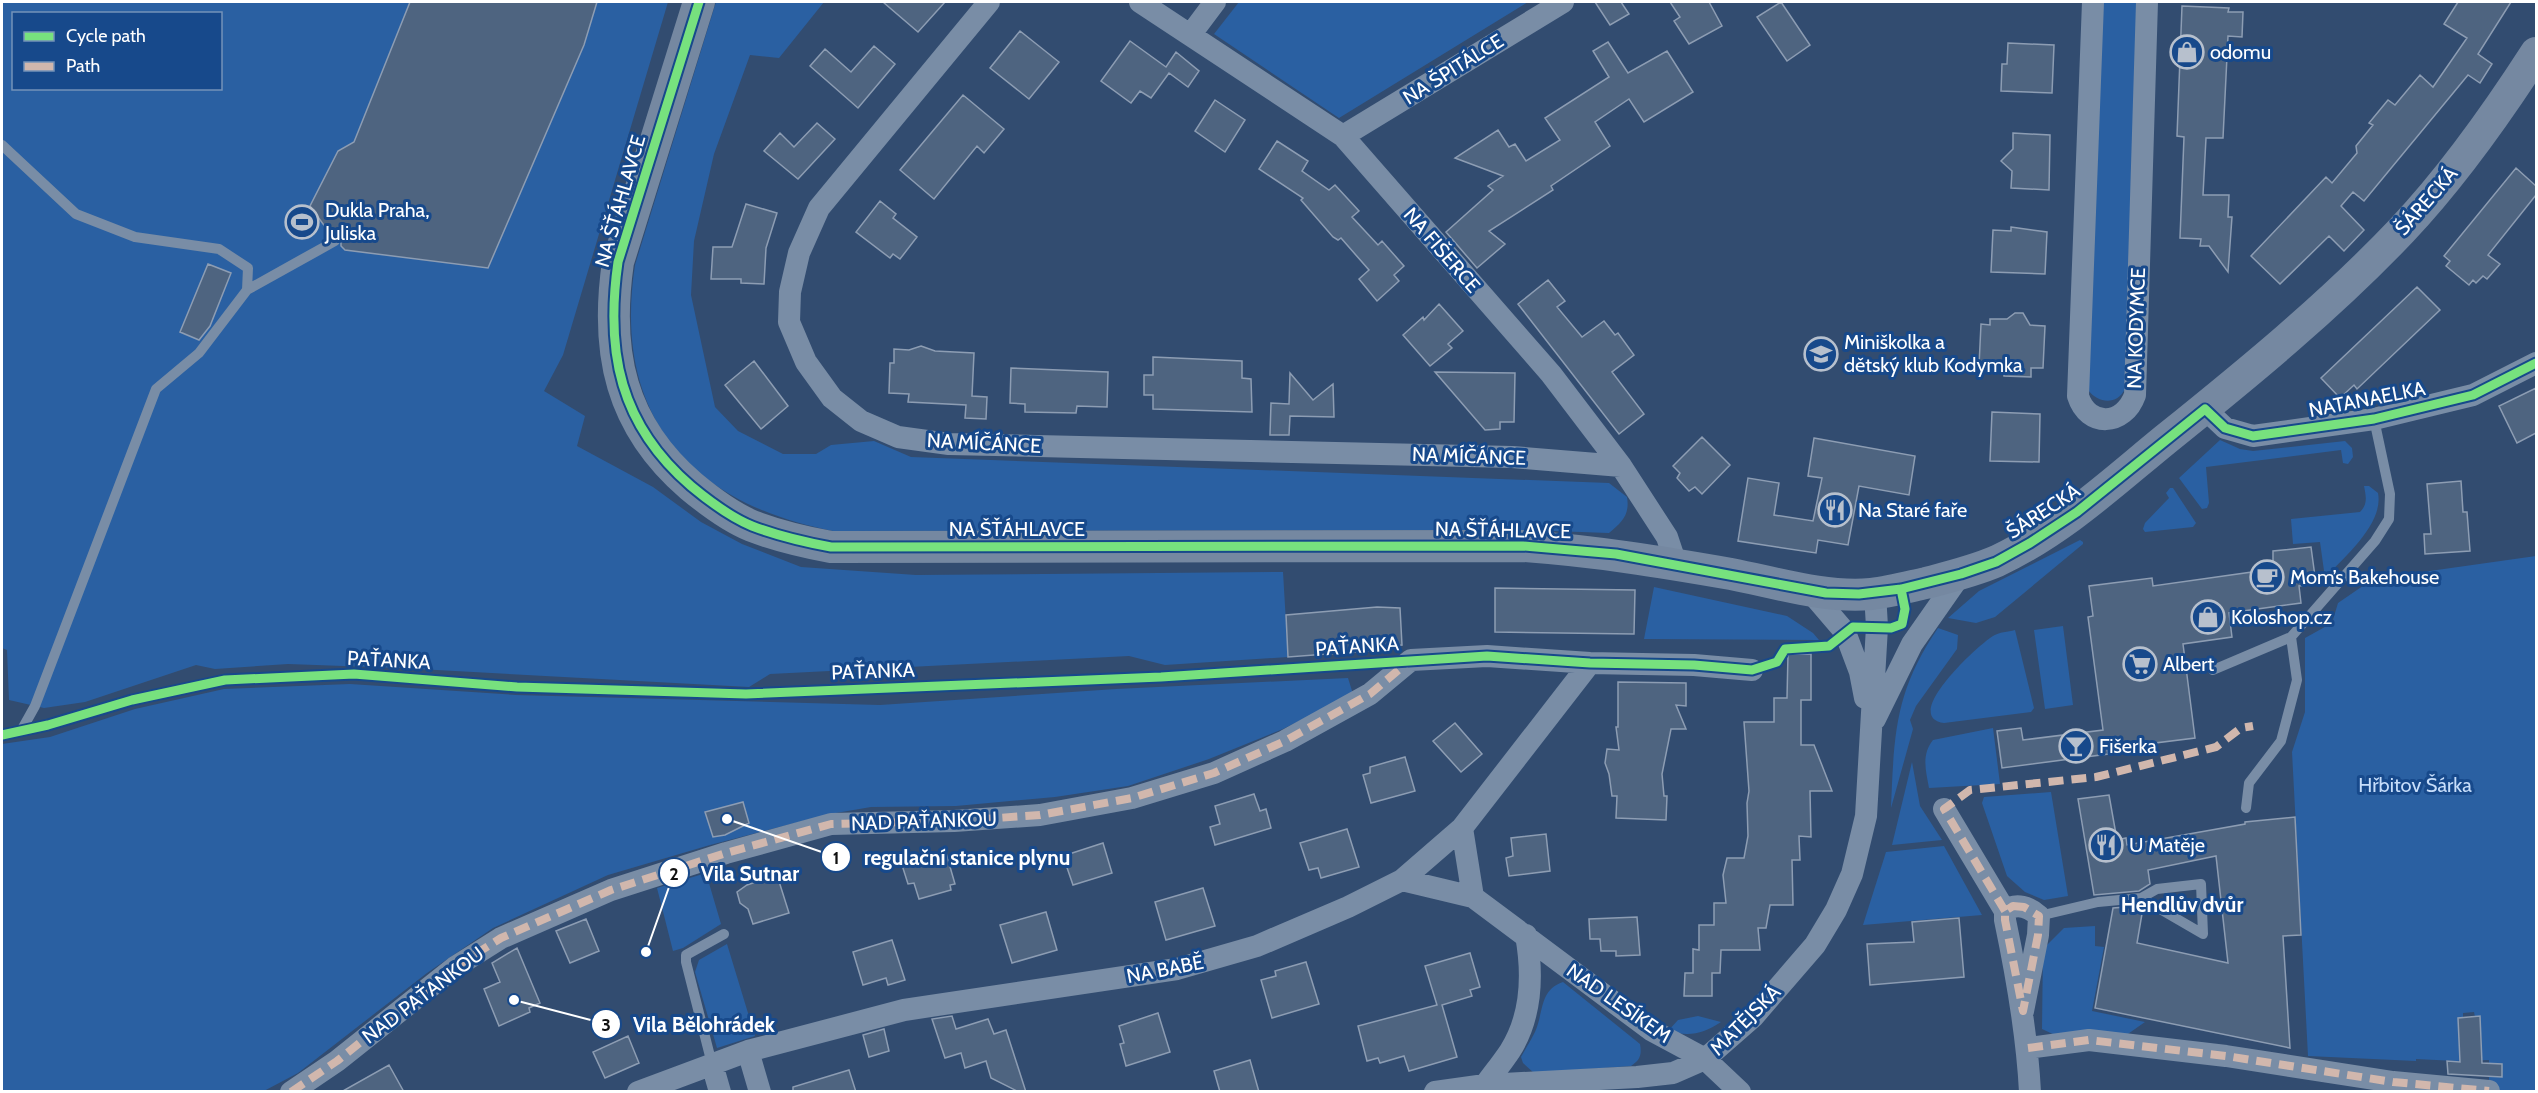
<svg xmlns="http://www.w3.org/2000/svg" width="2538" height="1093" font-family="Cabin,sans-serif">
<rect width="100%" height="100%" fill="#324c70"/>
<!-- green -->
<path fill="#2a60a2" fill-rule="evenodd" d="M2,2H668L563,355L544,391L585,416L577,446L653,487L701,522L742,544L801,567L916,575L1283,572L1288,657L1165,665L1129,656L770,674L749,687L400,668L288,664L215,669L196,665L85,702L44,708L9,700L7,650L2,648ZM14,14H220V88H14Z
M716,2H824L779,58L750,55L714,154L694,241L691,295L715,407L738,431L783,454H816L831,445L874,441L911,457L1609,483L1627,497C1630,515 1622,522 1609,533L1524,530L833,531C689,503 612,415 635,265Z
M1239,2H1528L1339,118L1214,34Z
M2102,2H2138L2125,389C2117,405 2099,404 2088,390Z
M2220,440L2240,449L2253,451L2345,441L2352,448L2353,457L2348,464L2343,463L2341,450L2206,467L2209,503L2207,508L2202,509L2179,478Z
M2364,486H2369L2378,493C2384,524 2344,557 2325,578L2320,542L2293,544L2291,519L2360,512C2368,504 2366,496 2364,486Z
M2170,488H2173L2196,523L2193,527L2145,532L2143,529L2145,523L2169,498L2166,493Z
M2080,540L2083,542V544L1995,617L1976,623L1948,618L1979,591Z
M2536,556V1091H2489V1060L2456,1061L2416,1059V1061L2308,1056L2292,752L2305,712V638L2332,623L2338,603L2373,579ZM2474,1012L2475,1017H2480L2482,1053L2460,1054L2458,1018L2463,1017V1013Z
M1654,587L1787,616L1813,633L1819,640L1644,639Z
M2063,626L2073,705L2045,709L2034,630Z
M1938,628L1958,635L1957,649L1916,706L1910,720L1913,729L1891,808C1894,734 1895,691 1938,628Z
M2015,630L2034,708L2031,712L1944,723C1900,717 1978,645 1993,636C1999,632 2008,632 2015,630Z
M1348,678L1353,694L1283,729L1209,759L1128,786L1055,797L956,806L871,807L830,814L710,845L608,875L493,928L427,973L298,1073L262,1092L2,1091V744L50,737L135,709L224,689L350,684L516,695L880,705L1116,689Z
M1993,728L2000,784L1929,788C1926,771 1921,755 1933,740Z
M1912,762L1920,806L1942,840L1892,845Z
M2051,792L2068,896L2044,900L2025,892L2007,876L1982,803L1984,797Z
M1944,846L1982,915L1863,925L1886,852Z
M706,873L721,924L683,948L673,951L657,888Z
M2095,926V946L2104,947L2092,1011L2145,1022L2125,1036H2057L2042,1029L2043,949L2064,928Z
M727,944L755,1036L717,1048L695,972L699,960Z
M1563,982L1640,1044C1642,1055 1640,1060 1631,1066L1534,1073L1523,1063L1521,1057C1526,1048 1531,1040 1535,1032C1544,1012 1539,990 1563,982Z
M1698,1016L1721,1022C1703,1034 1689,1037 1668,1031L1678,1020Z"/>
<!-- building -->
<path fill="#4e6480" stroke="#8d9db3" stroke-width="1.5" d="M410,2H597L584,45L488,268L345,250L341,246V237L336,234L331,235L310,206L338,151L354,142Z
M883,2H945L918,32Z
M1595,2H1621L1629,14L1610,25Z
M1670,2H1709L1722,26L1689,44L1674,21L1680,17Z
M1781,2L1810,45L1787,61L1757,17Z
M2458,2H2511L2478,54L2492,64L2480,83L2468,75L2364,201L2353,192L2341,206L2364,230L2344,251L2329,236L2280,284L2251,256L2326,177L2332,183L2357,153L2356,146L2373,125L2369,123L2388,100L2395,105L2420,75L2433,87L2467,38L2444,24Z
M2182,6L2229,8L2228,12H2243L2242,37L2228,36L2223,138H2206L2203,195H2229L2228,217H2232L2228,272L2209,246H2200L2201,239L2180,238L2184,137L2177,136Z
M1020,31L1059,62L1029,99L990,68Z
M1130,41L1166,67L1176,52L1199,71L1188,87L1169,73L1151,98L1140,91L1131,103L1101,81Z
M1608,42L1628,73L1667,51L1693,92L1644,122L1629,99L1595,122L1610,146L1551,186L1553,190L1489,231L1505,244L1477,268L1446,232L1493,190L1488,186L1503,176L1455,158L1498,130L1509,147L1515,144L1526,161L1560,140L1545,118L1609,77L1593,51Z
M2008,43L2054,45L2052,93L2001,91L2002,64H2007Z
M874,46L895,64L858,108L810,66L825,49L851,72Z
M963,95L1004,129L984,153L977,146L934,199L900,170Z
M1215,100L1245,120L1225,152L1195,131Z
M817,123L835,139L798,179L764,151L780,133L794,147Z
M2013,133L2050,135L2049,190L2011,188L2012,171L2001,161L2013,149Z
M1277,141L1308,161L1302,171L1329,190L1335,185L1359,211L1352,217L1378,245L1382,241L1404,266L1394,275L1399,281L1377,301L1359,279L1369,270L1341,238L1338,240L1333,237L1301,200L1303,198L1259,169Z
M2516,168L2536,186V195L2488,255L2500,264L2487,279L2483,276L2476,283L2473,280L2469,285L2446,266L2450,261L2444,256Z
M880,201L896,214L893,218L917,237L900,259L893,254L890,258L856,232Z
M746,204L777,213L766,248L764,284L741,283V279H711L713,247H732Z
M2011,227L2047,232L2045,274L1991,272L1993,230L2011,231Z
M208,264L231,273L210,326L199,340L180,332Z
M1548,280L1565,301L1557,307L1582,337L1604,321L1615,335L1618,333L1634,355L1612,372L1644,414L1619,434L1518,304Z
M2417,287L2440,310L2357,389L2354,385L2340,398L2321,378Z
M1439,304L1463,331L1448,344L1452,348L1430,366L1403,335L1423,317L1424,320Z
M2015,313H2023L2030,325L2045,326L2043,368H2031V377L2004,376V367L1979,366L1981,324L1990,325V319H2007Z
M921,346L935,351L974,353L972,396L987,397L986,419L965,418L966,405L908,402L909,394L889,393L890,363H894V349L909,350Z
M1153,357L1242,361V378L1251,379L1252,412L1153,409V395H1144V375H1153Z
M754,361L788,406L761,429L725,385Z
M1011,368L1108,372L1107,407L1077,406L1076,413L1025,412V404L1010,403Z
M1435,372L1515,373L1514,422H1500V429L1485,430Z
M1290,373L1313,400L1333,384L1334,417L1290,416L1289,435H1270L1271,403L1289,404Z
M2536,388V433L2517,443L2499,406Z
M1992,412L2040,414L2039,462L1990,461Z
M1702,437L1730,465L1702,494L1695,487L1689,491L1677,478L1680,473L1673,466Z
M1814,438L1915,456L1909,495L1859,486L1848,545L1818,540L1816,553L1738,541L1748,478L1779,483L1774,515L1813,521L1822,478L1808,476Z
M2461,481L2463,512H2467L2470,551L2425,554L2424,534H2431L2427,484Z
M2311,547L2316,584L2299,586L2301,603L2229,613L2232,637L2183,644L2195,738L2107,749L2108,754L2002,768L1997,731L2021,728L2023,740L2103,730L2088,617L2093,616L2089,586L2152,578L2153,586L2273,569V551Z
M1495,588L1635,590L1634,634L1495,632Z
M1377,607L1400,608L1402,645L1379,647L1380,650L1288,657L1286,615Z
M1788,654H1811V700H1801V745H1814L1832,791H1810L1811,837L1799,836L1800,860H1792L1793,905H1770L1766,928H1758L1760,950H1721L1720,973H1712V996H1684L1685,973H1693V949L1699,950V925H1714V903H1726L1723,875L1727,858H1744L1748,836L1747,803L1749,791L1744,722H1774V698H1787Z
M1618,682L1686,683V706L1676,705L1686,729H1671L1662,774L1664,796H1667L1666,820L1616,818L1617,796H1612L1609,774L1605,763L1607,749L1619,750L1616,727H1618Z
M1455,723L1482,754L1461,772L1433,741Z
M1405,757L1415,791L1371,803L1363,775L1370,773V767Z
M1254,794L1260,811L1266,809L1271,828L1215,845L1210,827L1220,824L1215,806Z
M2109,795L2117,840L2126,838L2127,845L2245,824V822L2295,817L2301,935L2283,936L2290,1048L2095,1008L2113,908L2139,906L2143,908L2137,943L2228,963L2216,856L2148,870L2150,884L2139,891L2094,895L2078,799Z
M743,802L749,823L725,835L713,837L705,812Z
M1347,829L1359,867L1321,878L1318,868L1309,870L1300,843Z
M1546,834L1550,871L1509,876L1506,858L1513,856L1511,838Z
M1103,843L1112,873L1073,885L1063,856Z
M946,853L955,884L950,885L951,890L919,899L914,883L908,884L902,865Z
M777,875L789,913L753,924L748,909L740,903L737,892L747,885Z
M1203,888L1215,926L1166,940L1155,902Z
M1046,912L1057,950L1012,963L1000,925Z
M1637,917L1640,955L1616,956V951H1601L1600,939H1590L1589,919Z
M1959,918L1964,977L1870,985L1867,944L1914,942L1912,922Z
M586,919L599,951L570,963L556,931Z
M892,940L905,980L888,985L886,978L863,985L853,952Z
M517,948L540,1003L529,1008L530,1012L499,1026L484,989L500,982L492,963Z
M1470,953L1480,987L1470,990L1472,996L1442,1005L1457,1057L1409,1071L1404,1056L1380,1063L1378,1058L1367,1061L1358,1026L1437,1005L1425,966Z
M1306,962L1319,1004L1272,1018L1261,980L1276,976L1275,971Z
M1158,1013L1170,1052L1126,1066L1120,1044L1124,1043L1119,1026Z
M952,1016L956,1029L988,1019L994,1034L1006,1030L1026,1092H1019L991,1078L986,1061L965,1068L961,1053L945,1058L932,1019Z
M2480,1016L2482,1063L2502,1064V1077L2448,1074L2447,1061L2460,1062L2458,1018Z
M884,1029L889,1051L869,1057L863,1035Z
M628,1036L639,1063L605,1078L593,1052Z
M1250,1060L1259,1092H1220L1214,1071Z
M389,1065L404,1092H341Z
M849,1070L856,1092H793V1087Z"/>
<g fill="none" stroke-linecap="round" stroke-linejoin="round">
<!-- lane -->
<path stroke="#798da6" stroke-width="10" d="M2,145L76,214L135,237L219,249L248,268L247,290
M2213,670L2291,637L2375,541L2389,519L2390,494L2374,419
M21,731L35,706L156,389L199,353L247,290L335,241
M2246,808L2249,783L2281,741L2297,680L2291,637
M2039,916L2098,902L2141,898L2157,889L2201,884L2203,934L2141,898
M712,1064L686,962V955L724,934"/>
<!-- street -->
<path stroke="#798da6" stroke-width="22" d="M989,2L819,208L799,253L790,292L789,322L806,362L832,398L861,421L898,437L949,444L1512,457L1621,466
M1140,2L1343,136L1551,374L1621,466L1667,537L1676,564
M2093,2L2078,396C2088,428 2124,426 2135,395L2147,2
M1191,34L1215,2
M1343,136L1563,2
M2205,409L2225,428L2253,436L2374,419L2473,395L2536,363
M1809,590L1845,632L1860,672L1865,698
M1875,719L1912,644L1961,574
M1944,809L2005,911
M1462,828L1473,897
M1402,880L1473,897L1651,1030L1705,1059L1740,1092
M2023,1011L2038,935L2039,916C2029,907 2016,902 2005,911V920C2017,977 2027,1033 2030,1092
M2028,1048L2089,1040L2226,1056L2393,1082L2489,1091
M748,1051L760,1092
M712,1064L720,1092
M1485,1085C1493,1074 1502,1063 1510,1051C1532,1016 1533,974 1526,935
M291,1092L337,1061L455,967L501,938L611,890L726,853L831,824L954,821L1040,815L1132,798L1214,773L1285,741L1370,694L1411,660L1487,656L1590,663L1694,665L1752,670
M638,1092L748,1051L904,1010L1177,969L1257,946L1348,907L1402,880L1462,828L1590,663
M1435,1092L1485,1085L1637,1077L1673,1073L1705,1059L1753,1017L1815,945L1836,910L1852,874L1866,816L1877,627L1875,593"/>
<!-- secondary -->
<path stroke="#7588a1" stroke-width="32" d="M699,2L618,262C605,352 620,425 691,486C709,501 730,517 752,526C778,536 804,542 831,547L1523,546C1594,551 1662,562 1731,574C1777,583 1824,598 1871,594C1890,592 1908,587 1926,583C1949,577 1974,571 1997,561C2061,531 2112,483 2166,439C2248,373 2330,306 2402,230C2453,176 2496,115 2536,53"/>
<!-- quiet -->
<path stroke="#d1b7ad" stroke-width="8" stroke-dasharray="15 8" stroke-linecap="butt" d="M2013,906L2024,907L2039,916L2038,935L2023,1011L2005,920V911Z
M2005,911L1944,809L1970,790L2096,777L2216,747L2241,728L2253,726
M2028,1048L2089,1040L2226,1056L2393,1082L2489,1091
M291,1092L337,1061L455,967L501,938L611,890L726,853L831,824L954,821L1040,815L1132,798L1214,773L1285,741L1370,694L1408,662"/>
<!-- cycleway casing -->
<g stroke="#17498b" stroke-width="13">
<path id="cycleway" d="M699,2L618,262C605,352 620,425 691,486C709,501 730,517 752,526C778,536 804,542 831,547L1523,546L1616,554L1826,593L1859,594L1901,589L1961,574L1996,562L2030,543L2077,512L2205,409L2225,428L2253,436L2374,419L2473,395L2536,363
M2,735L48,725L132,700L225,680L354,674L517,687L746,694L1161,677L1487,656L1590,663L1694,665L1752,670L1777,662L1785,649L1829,646L1853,627L1891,628L1902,624L1905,609L1901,589"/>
</g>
<!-- cycleway -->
<use href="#cycleway" stroke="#77e17e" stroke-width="9"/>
</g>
<!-- icons -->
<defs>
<g id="shop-ring" transform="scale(1.725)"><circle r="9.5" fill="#17498b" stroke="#b7c0cd" stroke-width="1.5"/><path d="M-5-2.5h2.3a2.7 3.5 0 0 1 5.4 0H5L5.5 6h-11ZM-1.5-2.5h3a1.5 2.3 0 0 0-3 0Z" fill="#b7c0cd"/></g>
<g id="stadium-ring" transform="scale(1.725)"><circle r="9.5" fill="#17498b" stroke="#b7c0cd" stroke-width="1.5"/><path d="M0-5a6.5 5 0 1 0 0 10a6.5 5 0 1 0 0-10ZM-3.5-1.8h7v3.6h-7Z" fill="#b7c0cd"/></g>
<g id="school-ring" transform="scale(1.725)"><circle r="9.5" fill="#17498b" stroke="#b7c0cd" stroke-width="1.5"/><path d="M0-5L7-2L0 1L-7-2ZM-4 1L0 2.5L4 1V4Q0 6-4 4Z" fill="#b7c0cd"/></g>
<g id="restaurant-ring" transform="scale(1.725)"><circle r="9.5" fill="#17498b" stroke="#b7c0cd" stroke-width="1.5"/><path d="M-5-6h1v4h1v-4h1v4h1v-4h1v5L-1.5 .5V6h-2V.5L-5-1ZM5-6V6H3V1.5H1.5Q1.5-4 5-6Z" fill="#b7c0cd"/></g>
<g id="cafe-ring" transform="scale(1.725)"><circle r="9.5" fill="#17498b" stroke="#b7c0cd" stroke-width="1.5"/><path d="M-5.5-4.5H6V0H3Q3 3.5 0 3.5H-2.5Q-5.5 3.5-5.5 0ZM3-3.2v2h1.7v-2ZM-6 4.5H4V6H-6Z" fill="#b7c0cd"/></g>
<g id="supermarket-ring" transform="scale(1.725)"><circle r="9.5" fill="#17498b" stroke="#b7c0cd" stroke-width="1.5"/><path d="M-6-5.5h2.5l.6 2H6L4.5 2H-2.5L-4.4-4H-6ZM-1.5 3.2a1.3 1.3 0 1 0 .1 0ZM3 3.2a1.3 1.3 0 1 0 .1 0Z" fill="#b7c0cd"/></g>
<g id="bar-ring" transform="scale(1.725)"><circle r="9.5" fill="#17498b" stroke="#b7c0cd" stroke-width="1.5"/><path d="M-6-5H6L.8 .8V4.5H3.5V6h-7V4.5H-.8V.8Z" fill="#b7c0cd"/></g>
</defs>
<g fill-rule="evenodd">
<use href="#shop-ring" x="2187" y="52"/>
<use href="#stadium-ring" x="302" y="222"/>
<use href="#school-ring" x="1821" y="354"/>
<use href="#restaurant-ring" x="1835" y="510"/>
<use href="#cafe-ring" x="2267" y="577"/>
<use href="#shop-ring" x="2208" y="617"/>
<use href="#supermarket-ring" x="2140" y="664"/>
<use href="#bar-ring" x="2076" y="746"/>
<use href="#restaurant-ring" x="2106" y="845"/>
</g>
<g text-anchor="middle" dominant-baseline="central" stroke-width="6" stroke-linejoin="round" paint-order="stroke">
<!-- poi labels -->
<g font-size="20" fill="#fff" stroke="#17498b" text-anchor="start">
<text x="2210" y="52">odomu</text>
<text x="325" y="210">Dukla Praha,<tspan x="325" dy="23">Juliska</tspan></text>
<text x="1844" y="342">Miniškolka a<tspan x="1844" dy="23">dětský klub Kodymka</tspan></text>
<text x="1858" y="510">Na Staré faře</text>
<text x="2290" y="577">Mom’s Bakehouse</text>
<text x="2231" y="617">Koloshop.cz</text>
<text x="2163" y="664">Albert</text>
<text x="2099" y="746">Fišerka</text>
<text x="2129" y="845">U Matěje</text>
</g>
<!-- street labels -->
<g font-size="20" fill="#fff" stroke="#17498b">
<text transform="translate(1453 69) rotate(-32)">NA ŠPITÁLCE</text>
<text transform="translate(620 201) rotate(-74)">NA ŠŤÁHLAVCE</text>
<text transform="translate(2426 201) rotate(-49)">ŠÁRECKÁ</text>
<text transform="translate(1442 250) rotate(49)">NA FIŠERCE</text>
<text transform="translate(2136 328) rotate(-88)">NA KODYMCE</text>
<text transform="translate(2367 399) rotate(-11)">NATANAELKA</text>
<text transform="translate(984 443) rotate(3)">NA MÍČÁNCE</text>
<text transform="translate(1469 456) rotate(2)">NA MÍČÁNCE</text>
<text transform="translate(2043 511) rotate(-33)">ŠÁRECKÁ</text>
<text x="1017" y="529">NA ŠŤÁHLAVCE</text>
<text transform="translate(1503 530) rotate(1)">NA ŠŤÁHLAVCE</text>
<text transform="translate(1357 646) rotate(-4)">PAŤANKA</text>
<text transform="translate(389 660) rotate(3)">PAŤANKA</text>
<text transform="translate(873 671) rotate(-2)">PAŤANKA</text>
<text transform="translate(924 821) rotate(-2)">NAD PAŤANKOU</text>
<text transform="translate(1165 969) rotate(-11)">NA BABĚ</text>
<text transform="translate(423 995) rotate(-37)">NAD PAŤANKOU</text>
<text transform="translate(1619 1003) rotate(35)">NAD LESÍKEM</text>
<text transform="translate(1745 1020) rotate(-45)">MATĚJSKÁ</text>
</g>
<!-- park labels -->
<g font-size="20" fill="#c7defb" stroke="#17498b">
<text x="2415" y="785">Hřbitov Šárka</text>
</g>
<!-- neighbourhood labels -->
<g font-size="21" font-weight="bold" fill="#fff" stroke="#17498b">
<text x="2182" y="904">Hendlův dvůr</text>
</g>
</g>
<!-- callouts -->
<path fill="none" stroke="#fff" stroke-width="2" d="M727 819L836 857M646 952L674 873M514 1000L606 1024"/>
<g fill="#fff" stroke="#17498b" stroke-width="2">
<circle cx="727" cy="819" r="6"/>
<circle cx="646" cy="952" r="6"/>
<circle cx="514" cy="1000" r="6"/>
<circle cx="836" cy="857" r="15"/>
<circle cx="674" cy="873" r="15"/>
<circle cx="606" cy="1024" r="15"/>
</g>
<g font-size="18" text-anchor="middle" font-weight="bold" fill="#111">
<text x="836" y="864">1</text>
<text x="674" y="880">2</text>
<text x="606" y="1031">3</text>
</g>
<g font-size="21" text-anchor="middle" font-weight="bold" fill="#fff" stroke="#17498b" stroke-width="6" stroke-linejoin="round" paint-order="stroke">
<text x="967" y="865">regulační stanice plynu</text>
<text x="750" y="881">Vila Sutnar</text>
<text x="704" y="1032">Vila Bělohrádek</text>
</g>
<!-- border -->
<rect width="2538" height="1093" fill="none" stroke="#ffffff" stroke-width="6"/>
<!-- legend -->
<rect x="12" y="12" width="210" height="78" fill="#17498b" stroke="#7492b9" stroke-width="1.5"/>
<rect x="24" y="32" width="30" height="9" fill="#77e17e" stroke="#7492b9" stroke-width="1.5"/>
<text x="66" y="42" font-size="18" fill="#ffffff">Cycle path</text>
<rect x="24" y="62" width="30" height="9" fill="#d1b7ad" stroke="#7492b9" stroke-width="1.5"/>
<text x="66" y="72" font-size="18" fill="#ffffff">Path</text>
</svg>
